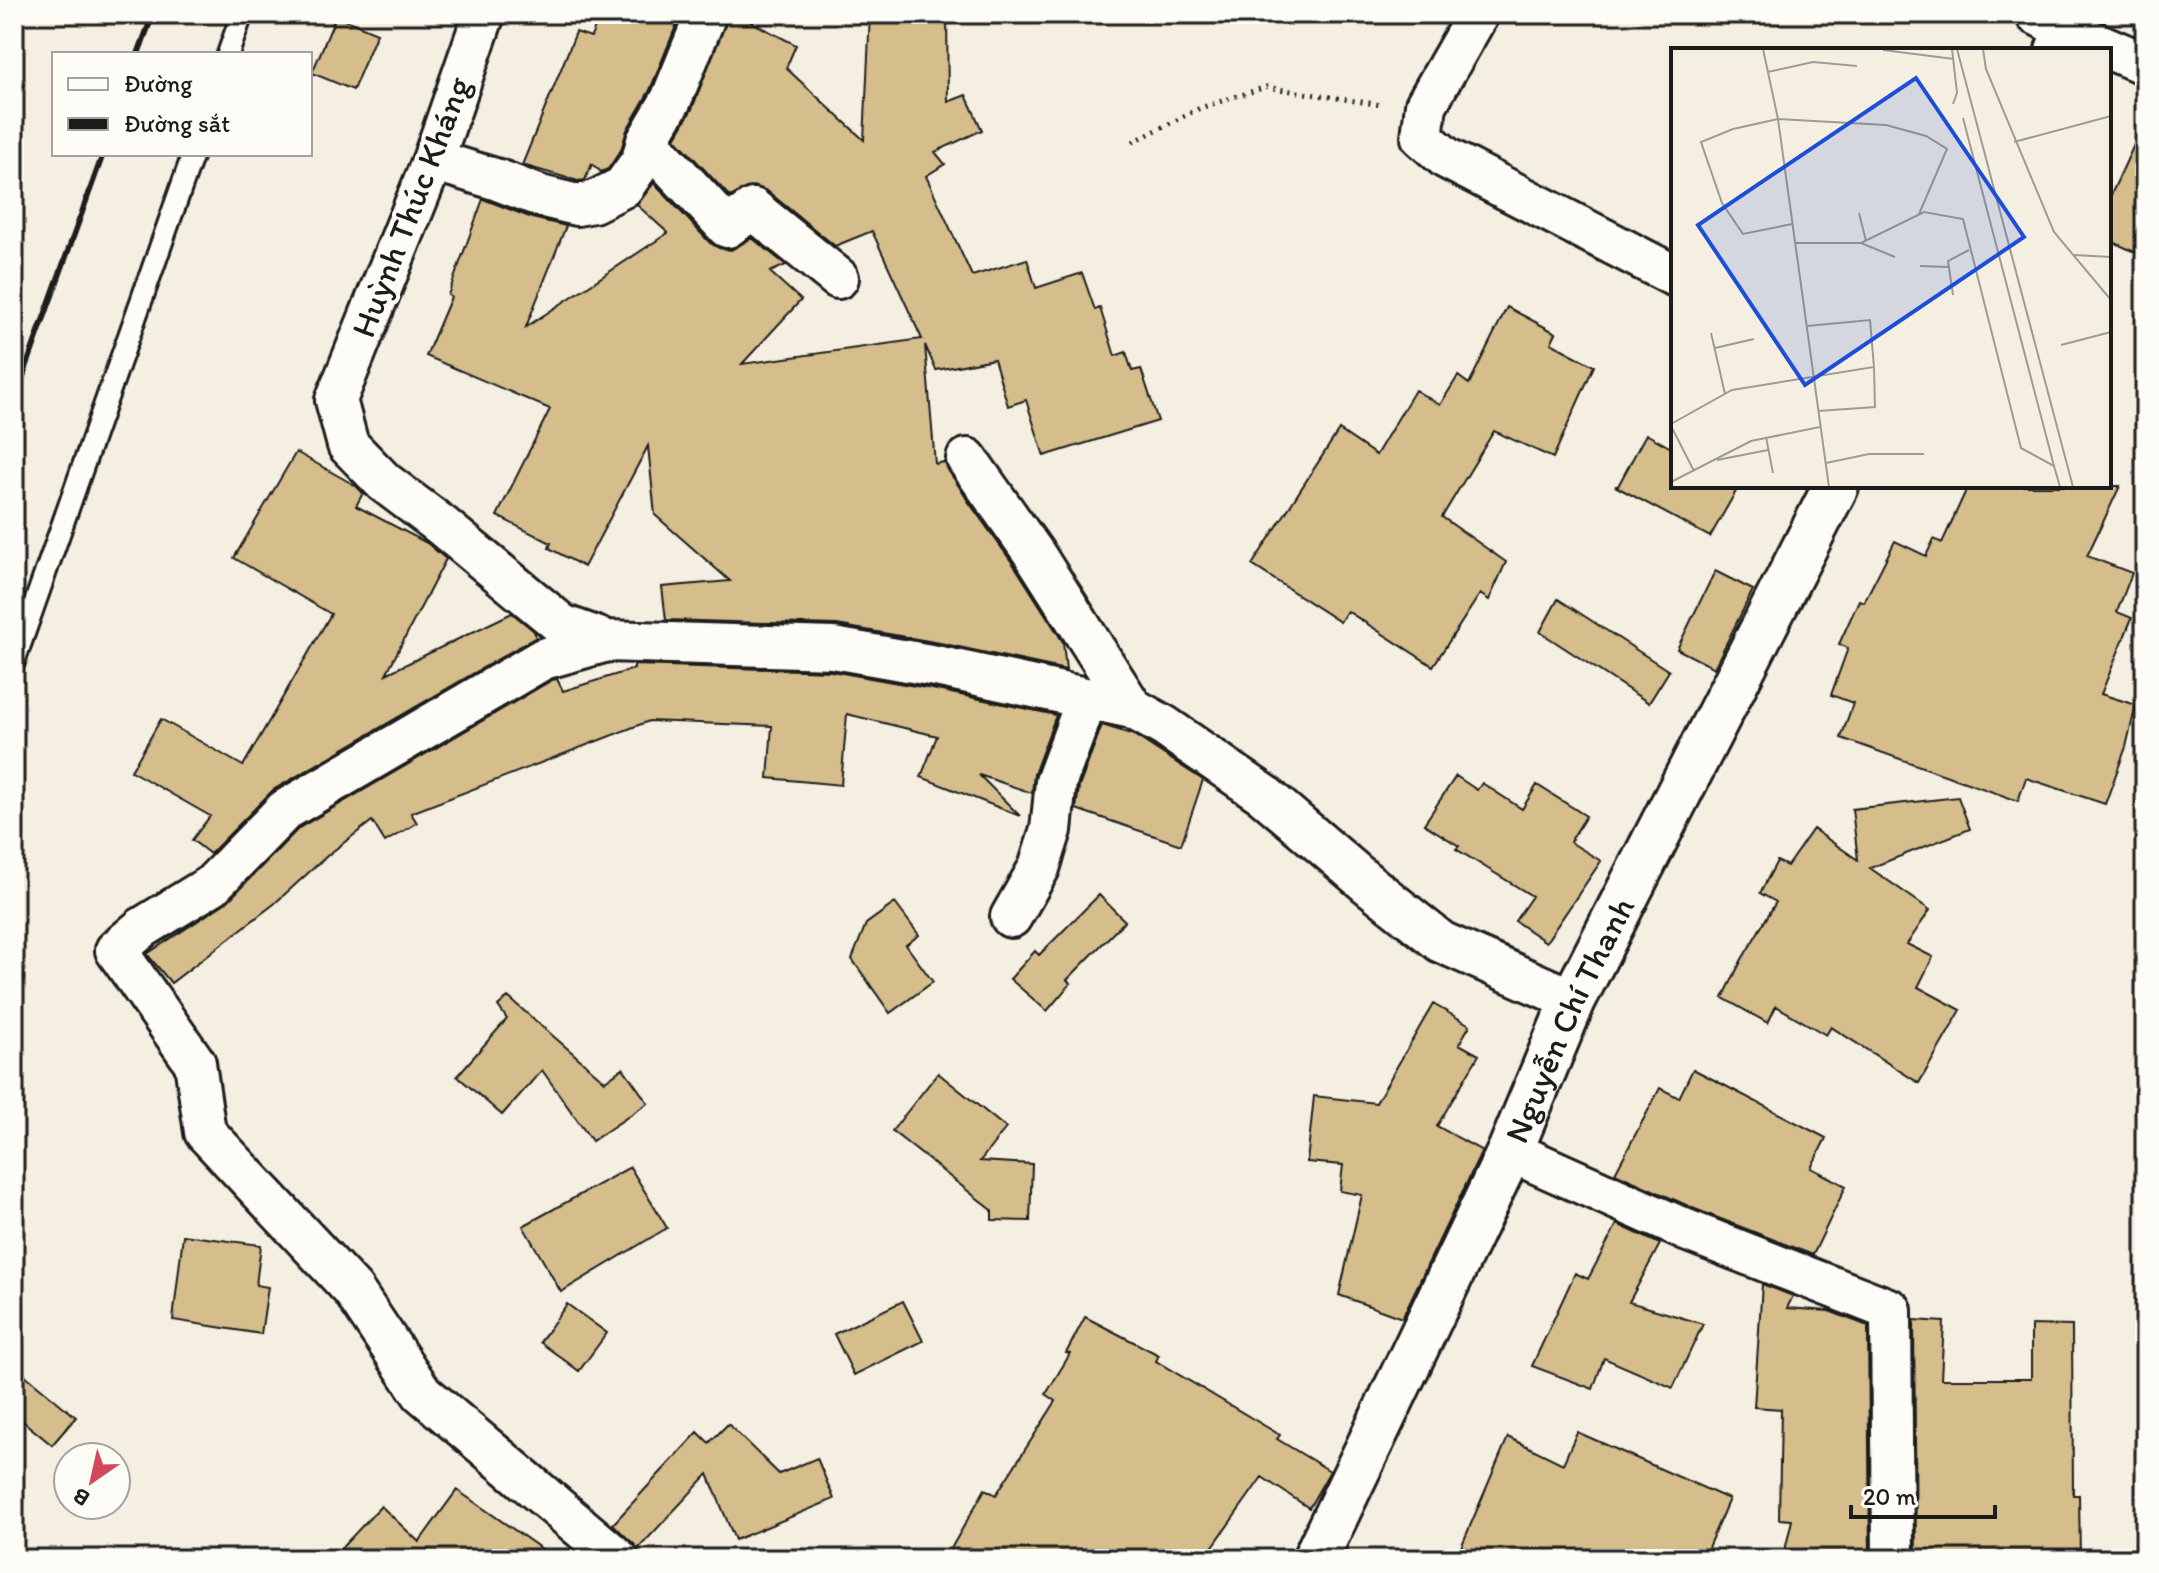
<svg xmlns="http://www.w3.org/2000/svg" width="2159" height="1573" font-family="Itim,sans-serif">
<rect width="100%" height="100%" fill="#f5efe2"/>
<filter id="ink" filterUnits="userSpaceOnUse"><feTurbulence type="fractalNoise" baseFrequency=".0125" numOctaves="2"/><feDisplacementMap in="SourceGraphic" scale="16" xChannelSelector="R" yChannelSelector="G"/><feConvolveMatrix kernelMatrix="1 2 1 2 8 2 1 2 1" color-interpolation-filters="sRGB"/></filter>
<g filter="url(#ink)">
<!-- building -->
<path fill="#d5bd8c" stroke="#1c1c1c" stroke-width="2" d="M600,14H681L650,90L627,130L621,150L608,169L601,172L592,164L585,180L578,181L522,165L576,32L591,37Z
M728,14H736L796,45L786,68L864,140L870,14L947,15L948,102L966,95L982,130L935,152L945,164L926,176L972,276L1027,259L1036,288L1082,273L1095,310L1100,308L1115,356L1126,352L1132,371L1141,369L1158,421L1044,456L1026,400L1008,406L994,359L936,370L925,345L935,464L944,462L968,501L1016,568L1063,642L1066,670L940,643L837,625L666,620L662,587L730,581L655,515L648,446L584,567L549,548L551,543L497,516L550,409L426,356L451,297L448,295L483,199L532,218L566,226L526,327L668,233L637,205L654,183L710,243L719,248L731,250L752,238L786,265L770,272L801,300L742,364L922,339L872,231L835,246L767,191L753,186L730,197L675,138L692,109Z
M336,16L377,33L353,90L312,73Z
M2145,121V257L2109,240V199Z
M1507,307L1556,333L1551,343L1594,366L1553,458L1494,431L1442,517L1506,562L1489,600L1480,594L1433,666L1347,611L1340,622L1252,565L1339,430L1376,455L1415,390L1440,405L1458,376L1469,384Z
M1646,434L1673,449V486H1739L1710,537L1615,486H1618Z
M296,452L356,486L363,493L356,506L427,543L446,559L386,674L512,613L534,631L536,637L273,790L210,854L192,840L210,816L131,771L161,719L243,766L331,614L234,558Z
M1968,486H2120L2087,556L2132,573L2117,612L2132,618L2101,694L2136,705L2126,747L2105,804L2026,778L2018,801L1841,738L1853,703L1831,695L1848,648L1839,644L1859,600L1864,602L1895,541L1926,556L1934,539L1942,543Z
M1715,571L1753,590L1714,668L1677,649Z
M1558,599L1669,671L1649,703L1540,632Z
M634,665L831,671L932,689L1056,715L1034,774L1032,793L979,775L1020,816L921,777L937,736L847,714L841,785L768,778L772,726L649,721L411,813L417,823L385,842L372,821L328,855L274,904L171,983L147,954L228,901L299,828L552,680L557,679L563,691L634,669Z
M1102,725L1134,735L1203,780L1181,845L1076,809L1079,787Z
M1456,776L1477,790L1482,783L1522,809L1537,785L1586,816L1570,842L1601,861L1546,942L1515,921L1532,896L1456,849L1459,846L1424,824Z
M1958,797L1970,829L1870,868L1930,910L1907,944L1933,957L1918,987L1961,1010L1919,1083L1831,1027L1826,1035L1776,1006L1768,1023L1723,998L1741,961L1776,902L1760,893L1777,861L1787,866L1813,829L1858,860L1852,809Z
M1099,895L1125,921L1067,980L1071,983L1047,1011L1010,979L1035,951L1039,955Z
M895,903L919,935L906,945L933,982L890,1013L852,959L866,924Z
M508,997L605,1081L623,1068L648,1103L592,1141L542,1070L502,1115L457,1076L507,1019L498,1006Z
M1433,1004L1470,1025L1459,1044L1479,1055L1437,1126L1482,1151L1402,1318L1339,1295L1362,1195L1340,1191L1343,1165L1307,1162L1314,1096L1376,1103Z
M1693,1069L1826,1138L1811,1168L1846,1186L1813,1255L1695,1209L1615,1173L1660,1088L1679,1098Z
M938,1073L1006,1128L980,1161L1032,1164L1030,1221L992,1220V1210L892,1131Z
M630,1167L667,1228L561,1292L523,1226Z
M1617,1224L1660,1244L1629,1302L1703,1324L1673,1388L1604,1358L1593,1389L1532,1366L1575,1273L1588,1279Z
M183,1235L261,1245L256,1285L268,1287L261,1334L173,1320Z
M1762,1284L1793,1296L1787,1308L1829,1311L1868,1326L1870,1559H1783L1792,1520L1779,1519L1781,1409L1754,1407Z
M903,1301L923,1341L854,1375L834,1334Z
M567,1304L607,1333L579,1371L540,1342Z
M1085,1317L1159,1355L1156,1361L1280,1435L1277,1439L1330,1471L1309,1508L1262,1477L1204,1559H945L985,1489L996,1495L1056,1401L1046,1394L1070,1354L1066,1353Z
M1914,1320L1944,1322L1941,1379H2031V1325L2072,1326L2073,1495H2079L2080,1559H1916Z
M14,1366L76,1417L52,1445L14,1414Z
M728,1424L779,1474L817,1458L834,1499L735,1540L708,1474L638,1549L613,1524L698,1432L709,1443Z
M1577,1432L1729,1499L1703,1559H1456L1508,1437L1563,1464Z
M457,1490L556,1559H331L381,1506L419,1542Z"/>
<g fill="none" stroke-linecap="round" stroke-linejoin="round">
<!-- lane casing -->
<g stroke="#1c1c1c" stroke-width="26">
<path id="lane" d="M228,54L242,14
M14,662L193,154"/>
</g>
<!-- street casing -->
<g stroke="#1c1c1c" stroke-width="46">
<path id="street" d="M484,14L433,160L336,400L348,445L384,482L441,525L562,625L607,641L833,648L936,666L1132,708L1164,726L1263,794L1367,883L1441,942L1573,1000
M1478,14L1426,105L1422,137L1446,158L1673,275
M2036,14L2068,31L2145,64
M647,141L727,227L753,209L838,278
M433,160L498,180L540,196L577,205L593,202L623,187L642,160L647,141L671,100L706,14
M967,459L1035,555L1132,708
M607,641L543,659L285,810L212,885L142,928L116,950L195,1063L205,1132L353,1290L422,1393L618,1559
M1011,917L1039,868L1051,830L1056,782L1087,699
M1510,1151L1686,1230L1891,1310L1893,1559"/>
</g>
<!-- secondary casing -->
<g stroke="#1c1c1c" stroke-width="50">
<g id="secondary">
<path d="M2058,50L2076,14"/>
<path id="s1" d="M1315,1559L1510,1151L1573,1000L1836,486"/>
</g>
</g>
<!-- path -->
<path stroke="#1c1c1c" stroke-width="5" stroke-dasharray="2 6" stroke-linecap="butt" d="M1133,142L1200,108L1266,87L1381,105"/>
<!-- lane -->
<use href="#lane" stroke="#fdfcf7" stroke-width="20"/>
<!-- street -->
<use href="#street" stroke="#fdfcf7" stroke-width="40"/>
<!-- secondary -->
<use href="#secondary" stroke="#fdfcf7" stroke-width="44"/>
<!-- rail -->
<path stroke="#1c1c1c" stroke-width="6" d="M138,54L153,14
M14,401L103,154"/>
</g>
</g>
<g text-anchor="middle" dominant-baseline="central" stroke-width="8" stroke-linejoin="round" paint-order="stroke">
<!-- street labels -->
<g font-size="34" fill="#1c1c1c" stroke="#fdfcf7">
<text transform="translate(411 207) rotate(-69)">Huỳnh Thúc Kháng</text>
<text stroke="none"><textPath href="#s1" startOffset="596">Nguyễn Chí Thanh</textPath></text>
</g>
</g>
<!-- overview -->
<g transform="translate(1671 48)">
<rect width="440" height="440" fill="#f5efe2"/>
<path fill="none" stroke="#9e9b93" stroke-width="2" d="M92,1L107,71L158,439M281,1L286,45L282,56M286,1L402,439M312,1L315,21L383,184L440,252M212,2L283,11M97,24L142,14L186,18M292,70L383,418M343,94L440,68M188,165L195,193M121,176L72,186L51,155L30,94L62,81L107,71L215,77L255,88L276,101L248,166M125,195H190L253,164L292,171L350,400L383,418L389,439M190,195L224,209M403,207L440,209M249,218L278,219M282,247L277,213L298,202M40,285L54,346M390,297L440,284M44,300L83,291M147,363L204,359L203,319M0,376L61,342L203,319L199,272L136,278M0,378L23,423M95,389L102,425M46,412L97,402M155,415L198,406H253M0,434L80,393L149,379"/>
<path fill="#1d4ed8" fill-opacity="0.15" stroke="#1d4ed8" stroke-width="4" d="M245,30L353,189L134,337L27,177Z"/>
<rect width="440" height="440" fill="none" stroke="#1c1c1c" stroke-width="4"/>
</g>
<!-- margin -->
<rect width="2159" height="1573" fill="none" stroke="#fdfcf7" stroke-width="48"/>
<rect x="24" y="24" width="2111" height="1525" fill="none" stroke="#1c1c1c" stroke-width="3" filter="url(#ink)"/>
<!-- legend -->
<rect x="52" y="52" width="260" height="104" fill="#fdfcf7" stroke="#a3a29f" stroke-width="2"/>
<rect x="68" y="78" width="40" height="12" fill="#fdfcf7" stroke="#a3a29f" stroke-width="2"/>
<text x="124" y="92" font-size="24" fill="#1c1c1c">Đường</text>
<rect x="68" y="118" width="40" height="12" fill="#1c1c1c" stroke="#a3a29f" stroke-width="2"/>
<text x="124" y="132" font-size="24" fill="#1c1c1c">Đường sắt</text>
<!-- north arrow -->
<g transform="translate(92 1481) rotate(214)"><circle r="38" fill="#fdfcf7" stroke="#a3a29f" stroke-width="2"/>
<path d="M0-6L14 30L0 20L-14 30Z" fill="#d1495b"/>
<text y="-12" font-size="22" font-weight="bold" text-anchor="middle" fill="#1c1c1c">B</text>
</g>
<!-- scale -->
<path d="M1851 1505v12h144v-12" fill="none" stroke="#1c1c1c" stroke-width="4"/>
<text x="1863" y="1505" font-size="24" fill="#1c1c1c" stroke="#fdfcf7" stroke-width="6" paint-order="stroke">20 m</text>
</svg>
